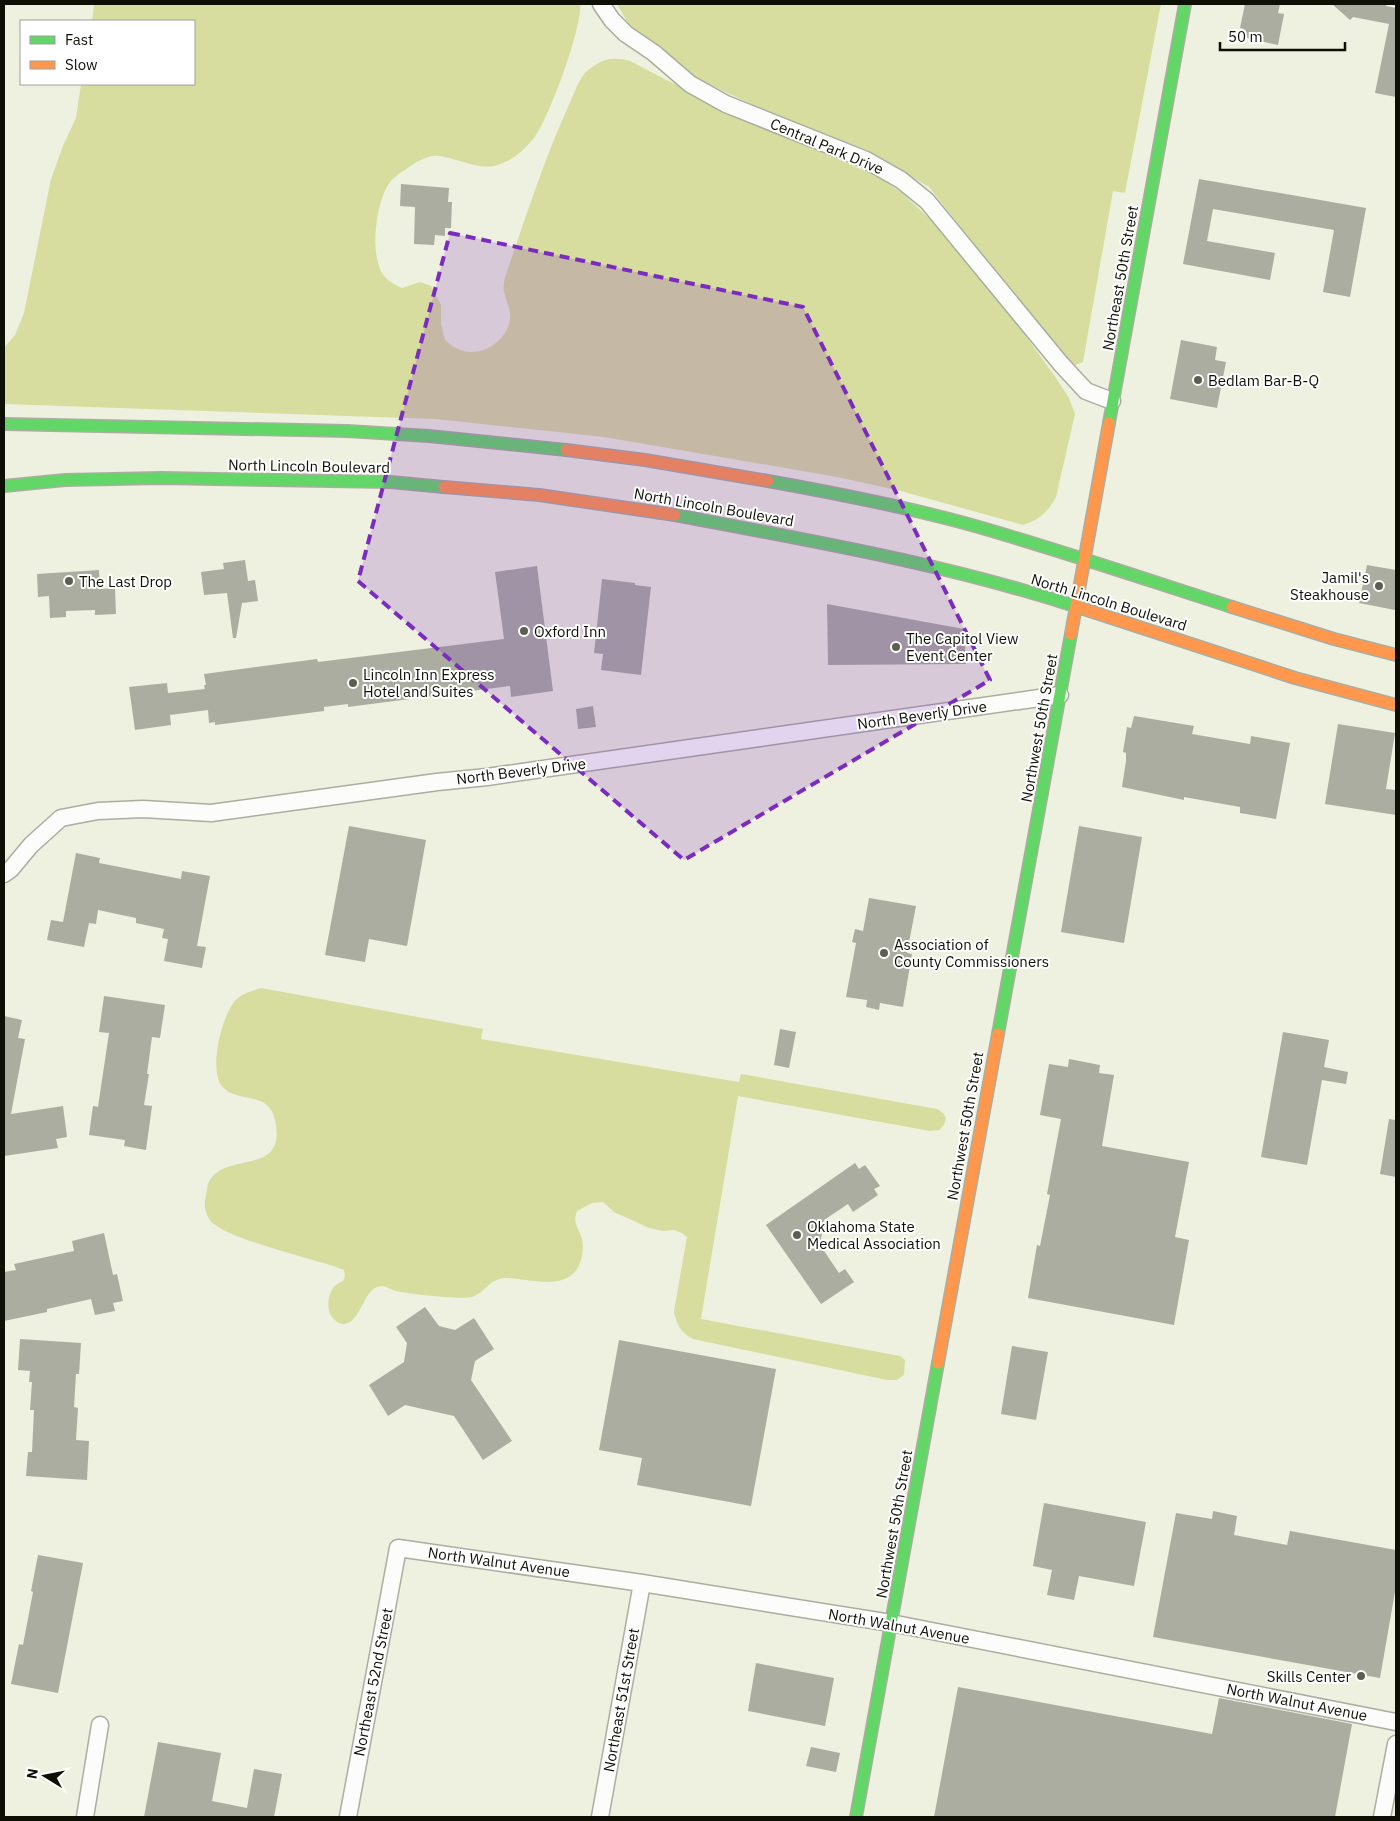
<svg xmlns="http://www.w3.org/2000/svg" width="1400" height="1821" font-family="'IBM Plex Sans',sans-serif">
<rect width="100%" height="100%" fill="#eef1df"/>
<!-- forest -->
<path fill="#d7dd9f" d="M94,4H580C583,26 548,121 534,138C523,151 511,162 494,166C477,170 445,153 432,156C422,158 413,164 405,170C399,173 392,179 388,185C376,205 371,247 380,269C384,279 393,284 402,288L420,282L431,286L441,305V324L445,340C449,343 453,347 458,349C480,359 507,342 510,319C511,309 506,301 504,292C503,288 504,282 505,277C525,220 543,162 568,107C573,97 577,82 585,73C600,59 611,56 630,61L730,113L879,177L903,194L933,222L1009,313L1054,375L1069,398L1075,414L1056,497C1048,512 1039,520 1023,525L901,491L837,477L604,437L435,419L4,404V348L15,335L24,313L51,179L63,146L76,118L81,84H194V21H92Z
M617,4H1161L1125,193L1113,191L1083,362L1071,367L929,187L867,150L778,117L696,78L630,27Z
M261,988L483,1029L481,1039L739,1082L741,1074L937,1109L943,1113L946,1118L944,1125L939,1130L930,1131L738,1096L701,1319L900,1356L905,1360L904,1375L897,1380H887L693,1339C681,1333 676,1324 674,1311L687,1237L682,1233L674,1230L663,1231L649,1228L614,1212L603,1202L592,1203L577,1211C573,1222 577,1226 581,1236C585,1245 582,1262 577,1269C562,1292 524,1277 504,1278C488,1280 486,1292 472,1297C461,1300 409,1294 396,1291C392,1290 387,1287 382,1286C380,1286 377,1287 375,1288C363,1295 359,1322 345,1324C341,1325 337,1322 335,1320C325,1313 327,1292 336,1285C338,1283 341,1282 343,1281L345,1276L344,1270C317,1259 223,1239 210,1220C204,1212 204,1204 206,1195C207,1191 207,1187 208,1184C222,1149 288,1179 275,1120C268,1089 236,1105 221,1085C209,1068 222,1012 237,999C243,993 254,991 261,988Z"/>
<!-- building -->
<path fill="#abada0" d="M1245,4H1280L1278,13L1284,14L1278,45L1243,37L1244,29L1240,28Z
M1332,4H1386V6L1396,8V97L1375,93L1389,24L1353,17L1350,20Z
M1199,179L1366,208L1350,297L1323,292L1334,230L1213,209L1207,241L1275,253L1270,280L1183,264Z
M401,184L449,188L448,202H452L451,228H445V236L435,235L434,245L414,244L415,207L400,206Z
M1181,340L1217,347L1215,360L1226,362L1217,408L1170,399Z
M245,560L248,581L255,580L258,601L242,603L236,638H233L227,593L204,595L201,572L224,569L223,563Z
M1367,565L1396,570V602L1395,610L1359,603Z
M537,566L553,691L511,697L510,686L348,707V704L324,707V711L215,725V722L209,723L208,710L170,715L171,725L135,730L129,687L167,683L168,693L205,689L204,685H206L204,674L317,659L318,662L504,639L495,572Z
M99,570L100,589L115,588L116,614L95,615V610L66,611V617L50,618L49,596L38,597L37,574Z
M602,579L635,583V585L651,587L641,675L601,670L603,654L594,653Z
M827,604L964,629L966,664L828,665Z
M593,706L596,727L578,729L576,709Z
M1134,716L1194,726L1192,734L1250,744L1251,736L1290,743L1276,819L1240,813V807L1184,797V800L1122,787L1126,761V753L1123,752L1127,727L1131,728Z
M1338,724L1395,733L1386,789L1396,790V815L1325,804Z
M349,826L426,840L407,946L369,939L365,962L325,955Z
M1079,826L1142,837L1124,943L1061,932Z
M76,853L100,858L99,863L181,879L182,871L210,876L197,946L206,947L202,968L164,961L168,939L162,938L164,929L136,923V918L98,910L96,924L89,923L84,947L47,940L51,920L63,922Z
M869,898L916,906L907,953L912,954L903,1007L880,1003L879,1010L866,1007L867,1000L846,997L856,943L852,942L855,929L863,931Z
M104,996L165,1005L160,1038L152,1037L147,1074H149L144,1105L152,1106L146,1150L124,1146L125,1140L89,1135L93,1106L98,1107L109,1033L99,1032Z
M4,1016L22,1020L18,1038L25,1039L11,1114L63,1106L67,1137L56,1139L58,1148L4,1156Z
M780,1029L796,1032L789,1068L774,1065Z
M1283,1032L1329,1040L1324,1067L1348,1072L1346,1084L1322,1080L1307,1165L1261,1157Z
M1069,1059L1100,1065L1099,1073L1114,1075L1102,1146L1189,1162L1175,1237L1189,1240L1174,1325L1028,1298L1037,1245L1040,1246L1050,1195L1047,1194L1061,1119L1040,1115L1049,1064L1068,1067Z
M1389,1119L1396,1120V1177L1380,1174Z
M855,1163L859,1169L865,1165L880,1186L874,1189L878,1195L853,1212L848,1204L824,1220L820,1245L839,1273L845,1269L854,1282L821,1304L766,1225Z
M104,1233L113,1275L117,1274L123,1301L113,1303L115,1311L95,1315L91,1299L47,1309V1312L4,1321V1272L16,1270L14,1264L74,1251L72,1241Z
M425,1307L439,1326L455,1330L474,1318L494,1349L475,1361L471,1380L512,1441L483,1460L454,1416L405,1405L388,1416L369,1385L404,1362L407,1343L396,1327Z
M20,1339L81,1343L79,1374H76L74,1407L78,1408L76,1440L89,1441L87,1480L26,1476L28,1452H32L34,1410H30L32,1382H29L30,1371L18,1370Z
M619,1340L776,1369L751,1506L637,1485L642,1458L599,1450Z
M1012,1346L1048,1352L1036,1420L1001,1414Z
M1044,1503L1146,1522L1134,1586L1079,1576L1074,1600L1047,1595L1052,1570L1033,1566Z
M1213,1511L1237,1516L1234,1535L1287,1545L1290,1531L1396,1550V1586L1380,1678L1153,1637L1176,1513L1212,1519Z
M38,1555L83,1563L58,1693L11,1684L19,1644L23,1645L33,1592L31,1591Z
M756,1663L834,1678L825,1726L748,1711Z
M958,1687L1212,1734L1219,1698L1352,1724L1335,1817H934Z
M158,1742L221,1753L212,1801L247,1808L254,1769L282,1774L274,1817H144Z
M811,1747L840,1753L836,1772L806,1766Z"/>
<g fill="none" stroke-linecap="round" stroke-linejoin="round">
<!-- street casing -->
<g stroke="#abada0" stroke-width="19">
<path id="street" d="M601,4L612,20L626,34L654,53L690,84L726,104L866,160L901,180L927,201L1061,364L1086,391L1112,401
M4,874L11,869L31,845L61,818L98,811L143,809L211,813L437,782L487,777L1060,695
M85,1817L100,1725
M348,1817L398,1548L642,1583L891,1623L1396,1722
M600,1817L642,1583
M1382,1817L1396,1744"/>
</g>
<!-- fast casing -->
<g stroke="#abada0" stroke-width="14">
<path id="fast" d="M1109,423L1185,4
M4,424L347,431L429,436L566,450
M768,481C835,493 902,506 968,524C1057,549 1144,579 1232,607
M4,486L65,480L161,478L390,482L444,487
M675,515C813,541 951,565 1084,609
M998,1034L1071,634
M856,1817L938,1363"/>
</g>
<!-- slow casing -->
<g stroke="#abada0" stroke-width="14">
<path id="slow" d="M566,450L645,460L768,481
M444,487L539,495L675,515
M1232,607L1334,639L1396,655
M1084,609L1295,678L1396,705
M1071,634L1109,423
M938,1363L998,1034"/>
</g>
<!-- street -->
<use href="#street" stroke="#fcfdfa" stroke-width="16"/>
<!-- fast -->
<use href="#fast" stroke="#63d668" stroke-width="11"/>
<!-- slow -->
<use href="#slow" stroke="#ff974d" stroke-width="11"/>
</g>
<!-- marked area -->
<path fill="#7b2cbf" fill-opacity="0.2" stroke="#7b2cbf" stroke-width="4" stroke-dasharray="10 6" stroke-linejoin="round" d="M450,233L803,307L990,680L684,860L358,581Z"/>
<!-- markers -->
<g fill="#5c5e51" stroke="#fff" stroke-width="2">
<circle cx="1198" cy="380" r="5"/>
<circle cx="69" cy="581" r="5"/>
<circle cx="1379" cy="586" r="5"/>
<circle cx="524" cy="631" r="5"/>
<circle cx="896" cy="647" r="5"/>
<circle cx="353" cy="683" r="5"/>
<circle cx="884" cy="953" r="5"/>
<circle cx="797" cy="1235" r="5"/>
<circle cx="1361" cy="1676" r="5"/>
</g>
<g text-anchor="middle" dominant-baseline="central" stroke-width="4" stroke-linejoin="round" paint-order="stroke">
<!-- street labels -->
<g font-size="15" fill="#0e0f05" stroke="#fff">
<text transform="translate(827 146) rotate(23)">Central Park Drive</text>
<text transform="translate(1120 278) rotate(-80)">Northeast 50th Street</text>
<text transform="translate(309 466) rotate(1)">North Lincoln Boulevard</text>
<text transform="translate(714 507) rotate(10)">North Lincoln Boulevard</text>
<text transform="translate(1109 602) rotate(17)">North Lincoln Boulevard</text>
<text transform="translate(922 715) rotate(-8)">North Beverly Drive</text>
<text transform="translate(1039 728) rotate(-80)">Northwest 50th Street</text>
<text transform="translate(521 771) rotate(-7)">North Beverly Drive</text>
<text transform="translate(965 1126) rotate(-80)">Northwest 50th Street</text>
<text transform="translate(894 1524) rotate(-80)">Northwest 50th Street</text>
<text transform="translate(499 1562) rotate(8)">North Walnut Avenue</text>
<text transform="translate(899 1626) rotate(10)">North Walnut Avenue</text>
<text transform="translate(373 1682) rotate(-79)">Northeast 52nd Street</text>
<text transform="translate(621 1700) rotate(-80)">Northeast 51st Street</text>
<text transform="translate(1297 1702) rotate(11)">North Walnut Avenue</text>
</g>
<!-- poi labels -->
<g font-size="15" fill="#0e0f05" stroke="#fff" text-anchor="start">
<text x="1208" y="380">Bedlam Bar-B-Q</text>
<text x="1369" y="577" text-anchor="end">Jamil's<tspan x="1369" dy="17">Steakhouse</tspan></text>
<text x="79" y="581">The Last Drop</text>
<text x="534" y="631">Oxford Inn</text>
<text x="906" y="638">The Capitol View<tspan x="906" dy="17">Event Center</tspan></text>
<text x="363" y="674">Lincoln Inn Express<tspan x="363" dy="17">Hotel and Suites</tspan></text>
<text x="894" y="944">Association of<tspan x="894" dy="17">County Commissioners</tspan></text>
<text x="807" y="1226">Oklahoma State<tspan x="807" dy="17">Medical Association</tspan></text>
<text x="1351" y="1676" text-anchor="end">Skills Center</text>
</g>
</g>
<!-- border -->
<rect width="1400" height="1821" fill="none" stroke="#0e0f05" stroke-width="10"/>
<!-- legend -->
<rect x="20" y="20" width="175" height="65" fill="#ffffff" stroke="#9f9f9b"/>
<rect x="30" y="36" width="25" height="8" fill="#63d668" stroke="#9f9f9b"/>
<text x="65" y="45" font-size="15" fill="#0e0f05">Fast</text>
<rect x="30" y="61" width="25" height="8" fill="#ff974d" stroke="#9f9f9b"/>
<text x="65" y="70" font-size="15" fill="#0e0f05">Slow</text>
<!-- north arrow -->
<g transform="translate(45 1776) rotate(280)" stroke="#ffffff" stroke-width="4" paint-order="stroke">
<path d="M0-4L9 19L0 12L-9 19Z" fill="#0e0f05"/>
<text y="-8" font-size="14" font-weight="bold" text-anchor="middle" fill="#0e0f05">N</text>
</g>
<!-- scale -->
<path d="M1220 42v8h125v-8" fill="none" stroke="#0e0f05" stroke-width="2.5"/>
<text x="1228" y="42" font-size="15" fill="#0e0f05" stroke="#ffffff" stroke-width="4" paint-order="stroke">50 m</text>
</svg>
